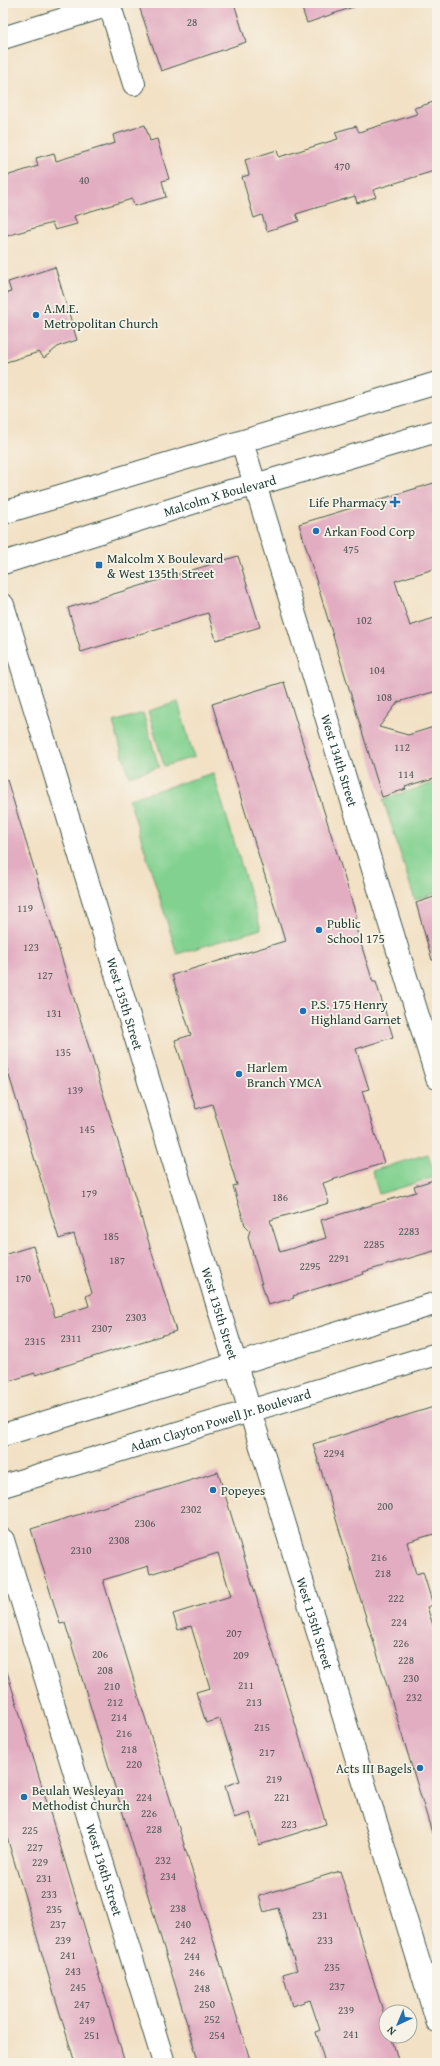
<svg xmlns="http://www.w3.org/2000/svg" width="440" height="2066" font-family="'Gentium Book Plus',serif">
<rect width="100%" height="100%" fill="#f7f3e8"/>
<filter id="ink" filterUnits="userSpaceOnUse"><feTurbulence type="fractalNoise" baseFrequency=".025" numOctaves="2"/><feDisplacementMap in="SourceGraphic" scale="8" xChannelSelector="R" yChannelSelector="G"/><feConvolveMatrix kernelMatrix="1 2 1 2 8 2 1 2 1" color-interpolation-filters="sRGB"/></filter>
<filter id="wash" filterUnits="userSpaceOnUse"><feTurbulence type="fractalNoise" baseFrequency=".012" numOctaves="4" result="noise"/><feDisplacementMap in="SourceGraphic" scale="16" xChannelSelector="R" yChannelSelector="G"/><feGaussianBlur stdDeviation="0.9" result="paint"/><feColorMatrix in="noise" values="0 0 0 0 0 0 0 0 0 0 0 0 0 0 0 0 0 1.4 0 .05"/><feComposite in="paint" operator="in"/></filter>
<g filter="url(#wash)">
<rect width="100%" height="100%" fill="#f2e1c5"/>
<!-- green -->
<path fill="#82d190" stroke="#508762" d="M178,702L194,757L164,766L148,711Z
M143,713L159,767L129,776L113,722Z
M213,773L261,929L177,954L129,799Z
M437,782V893L415,900L383,799Z
M428,1154L435,1177L379,1194L372,1171Z"/>
<g id="blocks">
<!-- building -->
<path fill="#e2acc1" d="M138,3H234L246,42L161,71Z
M300,3H356V6L307,23Z
M437,101V170L373,190L376,197L357,203L355,196L296,214L299,221L267,231L262,215L254,218L242,177L249,175L245,160L277,150L279,157L338,139L335,132L356,126L359,132L417,114L414,108Z
M145,125L150,141L157,139L169,179L162,181L166,197L134,206L132,199L74,216L77,224L55,230L52,223L3,237V177L38,166L36,158L54,153L56,161L115,143L113,135Z
M55,267L77,340L59,346L44,358L39,352L3,363V294L11,292L8,282Z
M437,482V568L395,581L410,626L437,617V691L398,702L379,727L408,735L437,726V777L405,787L406,789L382,797L299,524Z
M238,556L260,627L216,640L208,613L81,652L68,608Z
M284,682L357,918L353,919L373,982H376L393,1037L356,1049L369,1089L362,1091L384,1163L323,1183L329,1203L270,1220L280,1252L326,1238L321,1220L416,1192L414,1186L437,1179V1250L363,1272L364,1274L293,1296L294,1298L268,1305L248,1237L250,1230L245,1225L233,1186L237,1185L212,1104L196,1109L175,1040L191,1035L172,975L285,941L212,704Z
M7,780L176,1331L35,1375V1373L3,1383V1255L33,1246L55,1317L89,1306L86,1296L92,1293L74,1234L59,1239L3,1056V781Z
M437,896V960H432L416,903Z
M437,1406V1533L407,1542L416,1574L423,1572L433,1605L427,1607L437,1637V1835L433,1836L313,1444Z
M218,1472L326,1824L259,1845L250,1813L234,1818L225,1786L240,1781L220,1719L206,1723L201,1707L196,1692L210,1688L191,1626L178,1630L173,1614L231,1596L218,1553L150,1574L148,1566L103,1580L251,2063H199L65,1623L60,1624L31,1529Z
M7,1672L63,1855L125,2063H75L45,1964L3,1824V1673Z
M340,1871L386,2021V2036H391L399,2063H325L316,2032L320,2030L310,2000L292,2006L283,1974L297,1970L278,1908L264,1912L259,1896Z"/>
</g>
</g>
<g filter="url(#ink)">
<use href="#blocks" fill-opacity="0" stroke="#3f564a" stroke-width="1"/>
<g fill="none" stroke-linecap="round" stroke-linejoin="round">
<!-- minor casing -->
<g stroke="#3f564a" stroke-width="24">
<g id="minor">
<path d="M109,3L134,84"/>
<path d="M3,38L109,5"/>
<path id="s1" d="M242,442L437,1078"/>
<path id="s2" d="M3,605L437,2021"/>
<path id="s3" d="M3,1540L164,2063"/>
</g>
</g>
<!-- major casing -->
<g stroke="#3f564a" stroke-width="24">
<g id="major">
<path d="M3,513L437,383"/>
<path id="s4" d="M3,563L230,491L255,485L437,431"/>
<path d="M3,1435L437,1303"/>
<path id="s5" d="M3,1486L437,1354"/>
</g>
</g>
<!-- minor -->
<use href="#minor" stroke="#fff" stroke-width="22"/>
<!-- major -->
<use href="#major" stroke="#fff" stroke-width="22"/>
</g>
</g>
<!-- markers -->
<g fill="#1f6fb2" stroke="#f7f3e8" stroke-width="1.5">
<circle cx="36" cy="315" r="4"/>
<path d="M393 496h4v4h4v4h-4v4h-4v-4h-4v-4h4z"/>
<circle cx="316" cy="531" r="4"/>
<rect x="95" y="561" width="8" height="8" rx="2"/>
<circle cx="319" cy="930" r="4"/>
<circle cx="303" cy="1011" r="4"/>
<circle cx="239" cy="1074" r="4"/>
<circle cx="213" cy="1490" r="4"/>
<circle cx="420" cy="1768" r="4"/>
<circle cx="24" cy="1797" r="4"/>
</g>
<g text-anchor="middle" dominant-baseline="central" stroke-width="3.5" stroke-linejoin="round" paint-order="stroke">
<!-- number labels -->
<g font-size="11" fill="#505957">
<text x="192" y="22">28</text>
<text x="342" y="166">470</text>
<text x="84" y="180">40</text>
<text x="351" y="549">475</text>
<text x="364" y="620">102</text>
<text x="377" y="670">104</text>
<text x="384" y="697">108</text>
<text x="402" y="747">112</text>
<text x="406" y="774">114</text>
<text x="25" y="908">119</text>
<text x="31" y="947">123</text>
<text x="45" y="975">127</text>
<text x="54" y="1013">131</text>
<text x="63" y="1052">135</text>
<text x="75" y="1090">139</text>
<text x="87" y="1129">145</text>
<text x="89" y="1193">179</text>
<text x="280" y="1197">186</text>
<text x="409" y="1231">2283</text>
<text x="111" y="1236">185</text>
<text x="374" y="1244">2285</text>
<text x="339" y="1258">2291</text>
<text x="117" y="1260">187</text>
<text x="310" y="1266">2295</text>
<text x="23" y="1278">170</text>
<text x="136" y="1317">2303</text>
<text x="102" y="1328">2307</text>
<text x="71" y="1338">2311</text>
<text x="35" y="1341">2315</text>
<text x="334" y="1453">2294</text>
<text x="385" y="1506">200</text>
<text x="191" y="1509">2302</text>
<text x="145" y="1523">2306</text>
<text x="119" y="1540">2308</text>
<text x="81" y="1550">2310</text>
<text x="379" y="1557">216</text>
<text x="383" y="1573">218</text>
<text x="396" y="1598">222</text>
<text x="399" y="1622">224</text>
<text x="234" y="1633">207</text>
<text x="401" y="1643">226</text>
<text x="100" y="1654">206</text>
<text x="241" y="1655">209</text>
<text x="406" y="1660">228</text>
<text x="105" y="1670">208</text>
<text x="411" y="1678">230</text>
<text x="246" y="1685">211</text>
<text x="112" y="1686">210</text>
<text x="414" y="1697">232</text>
<text x="115" y="1702">212</text>
<text x="254" y="1702">213</text>
<text x="119" y="1717">214</text>
<text x="262" y="1727">215</text>
<text x="124" y="1733">216</text>
<text x="129" y="1749">218</text>
<text x="267" y="1752">217</text>
<text x="134" y="1764">220</text>
<text x="274" y="1779">219</text>
<text x="144" y="1797">224</text>
<text x="282" y="1797">221</text>
<text x="149" y="1813">226</text>
<text x="289" y="1824">223</text>
<text x="154" y="1829">228</text>
<text x="30" y="1830">225</text>
<text x="35" y="1847">227</text>
<text x="163" y="1860">232</text>
<text x="40" y="1862">229</text>
<text x="168" y="1876">234</text>
<text x="44" y="1878">231</text>
<text x="49" y="1894">233</text>
<text x="178" y="1908">238</text>
<text x="54" y="1909">235</text>
<text x="320" y="1915">231</text>
<text x="58" y="1924">237</text>
<text x="183" y="1924">240</text>
<text x="63" y="1940">239</text>
<text x="188" y="1940">242</text>
<text x="325" y="1940">233</text>
<text x="68" y="1955">241</text>
<text x="192" y="1956">244</text>
<text x="332" y="1967">235</text>
<text x="73" y="1971">243</text>
<text x="197" y="1972">246</text>
<text x="337" y="1986">237</text>
<text x="78" y="1987">245</text>
<text x="202" y="1988">248</text>
<text x="82" y="2004">247</text>
<text x="207" y="2004">250</text>
<text x="346" y="2010">239</text>
<text x="212" y="2019">252</text>
<text x="87" y="2020">249</text>
<text x="351" y="2034">241</text>
<text x="92" y="2035">251</text>
<text x="217" y="2035">254</text>
</g>
<!-- poi labels -->
<g font-size="13" fill="#1f3d34" stroke="#f7f3e8" text-anchor="start">
<text x="44" y="308">A.M.E.<tspan x="44" dy="15">Metropolitan Church</tspan></text>
<text x="387" y="502" text-anchor="end">Life Pharmacy</text>
<text x="324" y="531">Arkan Food Corp</text>
<text x="107" y="558">Malcolm X Boulevard<tspan x="107" dy="15">&amp; West 135th Street</tspan></text>
<text x="327" y="923">Public<tspan x="327" dy="15">School 175</tspan></text>
<text x="311" y="1004">P.S. 175 Henry<tspan x="311" dy="15">Highland Garnet</tspan></text>
<text x="247" y="1067">Harlem<tspan x="247" dy="15">Branch YMCA</tspan></text>
<text x="221" y="1490">Popeyes</text>
<text x="412" y="1768" text-anchor="end">Acts III Bagels</text>
<text x="32" y="1790">Beulah Wesleyan<tspan x="32" dy="15">Methodist Church</tspan></text>
</g>
<!-- street labels -->
<g font-size="13" fill="#1f3d34" stroke="#f7f3e8">
<text stroke="none"><textPath href="#s4" startOffset="227">Malcolm X Boulevard</textPath></text>
<text stroke="none"><textPath href="#s1" startOffset="333">West 134th Street</textPath></text>
<text stroke="none"><textPath href="#s2" startOffset="417">West 135th Street</textPath></text>
<text stroke="none"><textPath href="#s2" startOffset="741">West 135th Street</textPath></text>
<text stroke="none"><textPath href="#s5" startOffset="227">Adam Clayton Powell Jr. Boulevard</textPath></text>
<text stroke="none"><textPath href="#s2" startOffset="1065">West 135th Street</textPath></text>
<text stroke="none"><textPath href="#s3" startOffset="345">West 136th Street</textPath></text>
</g>
</g>
<!-- margin -->
<rect width="440" height="2066" fill="none" stroke="#f7f3e8" stroke-width="16"/>
<!-- north arrow -->
<g transform="translate(398 2024) rotate(224)"><circle r="19" fill="#f7f3e8" stroke="#a1aaa0"/>
<path d="M0-3L7 15L0 10L-7 15Z" fill="#1f6fb2"/>
<text y="-6" font-size="11" font-weight="bold" text-anchor="middle" fill="#1f3d34">N</text>
</g>
</svg>
